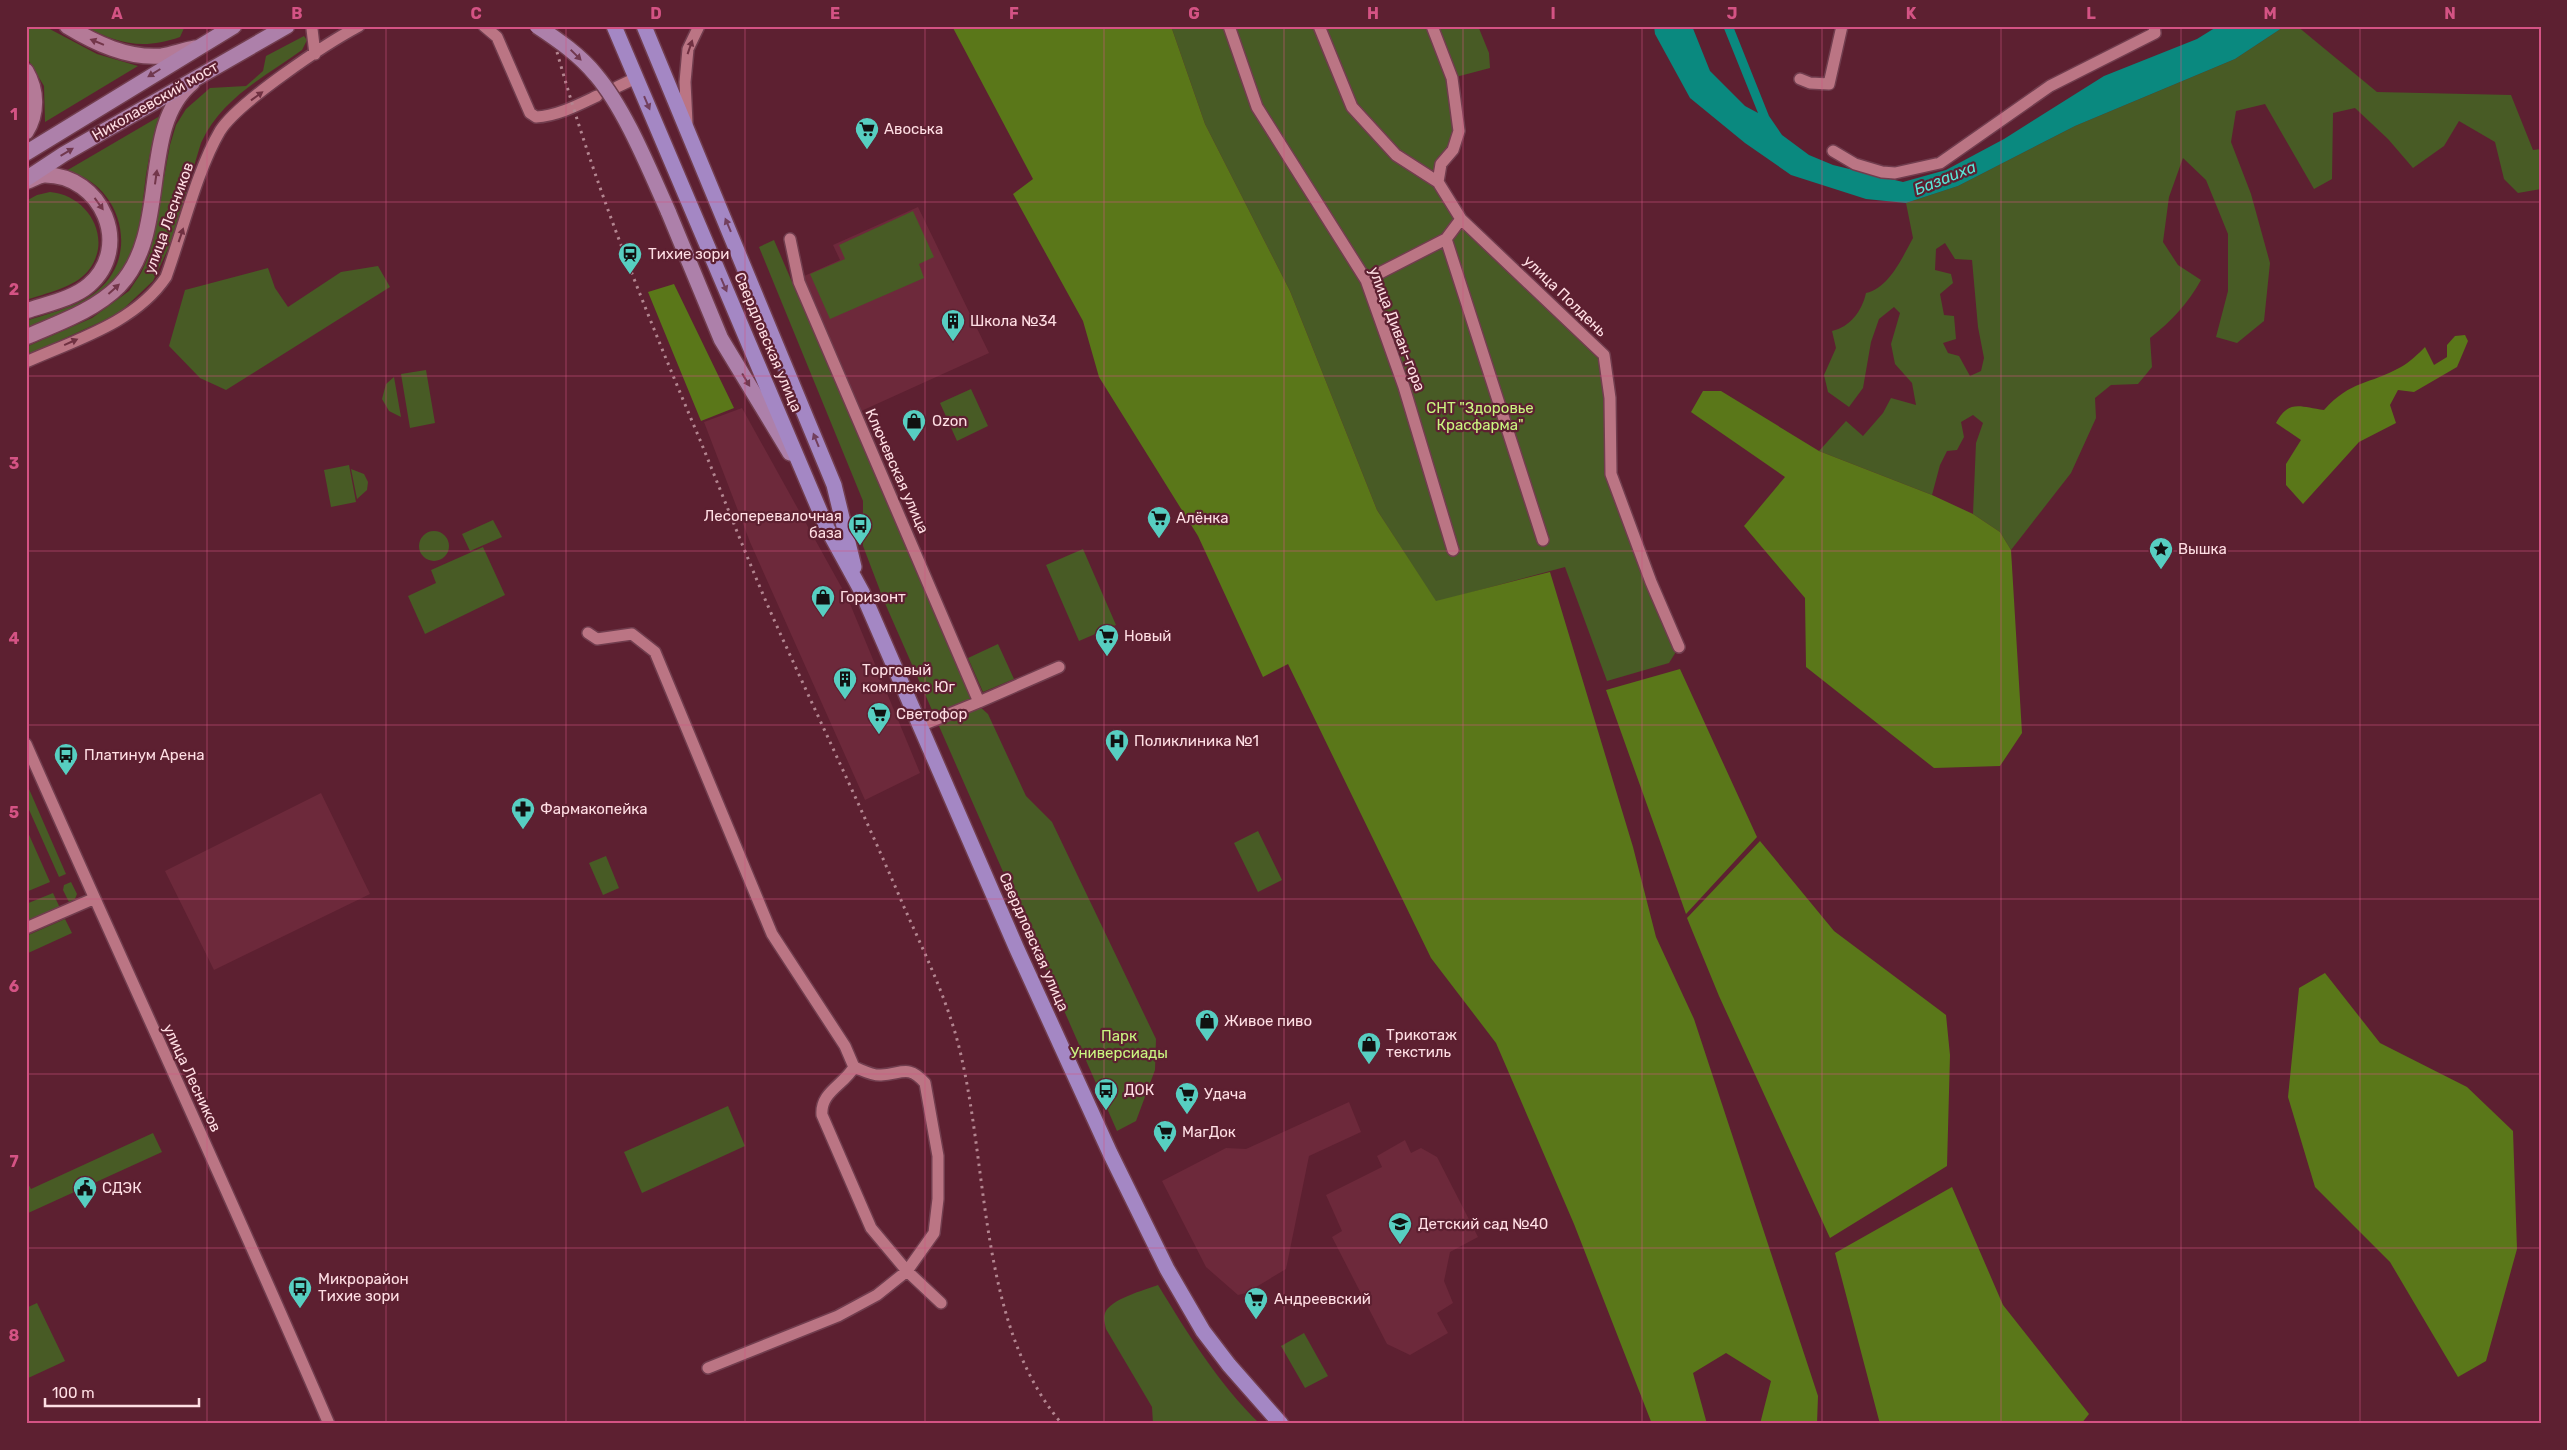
<svg xmlns="http://www.w3.org/2000/svg" width="2567" height="1450" font-family="Rubik,sans-serif">
<rect width="100%" height="100%" fill="#5d2031"/>
<!-- built -->
<path fill="#6d293b" d="M918,207L989,353L859,412L802,277L840,260L833,245Z
M742,408L848,599L920,773L865,800L750,542L704,422Z
M321,793L370,894L214,970L165,871Z
M1349,1102L1361,1132L1309,1156L1286,1269L1246,1293L1238,1295L1206,1267L1162,1181L1226,1148L1246,1149Z
M1405,1140L1411,1153L1421,1148L1437,1157L1478,1237L1450,1252L1444,1281L1453,1303L1437,1313L1448,1333L1410,1355L1387,1344L1332,1237L1342,1231L1326,1195L1382,1167L1377,1156Z"/>
<!-- green -->
<path fill="#485b25" fill-rule="evenodd" d="M26,26H44L97,54L138,66L45,122L44,86L26,56Z
M84,26H185L180,37C143,50 118,44 84,26Z
M1171,26H1478L1489,53L1490,68L1452,78L1459,131L1438,182L1461,219L1604,355L1611,474L1679,647L1669,663L1607,681L1565,567L1436,602L1377,510L1290,291L1205,124Z
M2285,26H2297L2377,92L2511,95L2533,150L2541,149V189L2518,193L2504,179L2495,142L2459,121L2444,146L2413,168L2388,139L2355,108L2333,113L2332,179L2314,189L2265,104L2236,111L2231,142L2251,194L2270,263L2264,321L2237,343L2216,337L2228,291V234L2206,180L2183,158L2169,197L2163,242L2178,265L2201,280C2188,303 2172,321 2150,338L2152,367L2138,384L2111,385L2095,398L2096,418L2071,473L2011,550L2000,532L1973,514L1976,443L1983,423L1973,415L1961,422L1964,437L1957,450L1947,451L1940,465L1932,495L1819,451L1846,421L1863,436L1883,413L1891,398L1916,405L1912,383L1895,364L1891,344L1900,313L1894,307L1879,319L1871,342L1863,388L1849,407L1828,392L1824,375L1836,348L1832,331C1850,327 1862,311 1866,293C1889,288 1902,258 1913,238L1906,203L1958,186L2075,126L2235,59ZM1945,243L1955,259L1972,260L1978,327L1984,358L1981,371L1970,376L1959,356L1948,353L1943,343L1956,339L1954,316L1944,315L1940,294L1953,283L1951,274L1935,270L1936,249Z
M304,36L307,40L302,50C263,78 222,98 201,143L170,245L153,281L118,314L26,356V347L92,318L129,291L141,273L150,253L170,145L176,125L186,109L210,88L246,86L263,71L266,56Z
M160,116C154,136 149,155 146,175C141,214 140,260 107,287C83,306 54,317 26,330V321C49,313 78,307 97,291C142,255 120,182 66,171Z
M50,192C88,195 114,239 88,271C74,288 46,293 26,300V201L37,195Z
M913,211L934,257L919,264L924,278L830,319L810,274L845,259L839,245Z
M774,240L971,699L988,714L1026,796L1052,822L1156,1039L1155,1070L1136,1121L1117,1131L884,601L863,546V501L759,247Z
M378,266L390,287L226,390L200,378L169,346L185,290L268,268L275,288L288,307L341,272Z
M426,370L435,423L410,428L401,374Z
M394,377L401,417L389,411L382,399L386,384Z
M971,389L988,426L957,441L940,403Z
M349,465L356,502L331,507L324,470Z
M351,469L364,474L368,482L367,490L357,499Z
M493,520L502,537L470,551L462,534Z
M419 546a15 15 0 1 1 30 0a15 15 0 1 1-30 0Z
M483,547L505,595L425,634L408,596L436,583L431,570Z
M1083,549L1116,625L1079,641L1046,565Z
M998,644L1014,679L983,692L968,658Z
M29,789L66,874L59,877L26,803V790Z
M26,828L50,882L26,892Z
M1258,831L1282,880L1258,892L1234,843Z
M606,856L619,888L603,895L589,863Z
M71,882L77,894L75,899L69,902L63,890L64,885Z
M53,893L60,908L26,921V904Z
M65,919L72,933L26,954V936Z
M728,1106L745,1146L642,1193L624,1152Z
M153,1133L162,1152L26,1214V1180L31,1189Z
M1158,1285C1188,1334 1218,1383 1260,1424H1153L1152,1407L1106,1329C1105,1324 1103,1318 1105,1313C1110,1299 1145,1290 1158,1285Z
M37,1303L65,1361L26,1379V1308Z
M1304,1333L1328,1376L1305,1388L1281,1346Z"/>
<!-- forest -->
<path fill="#5a7719" d="M952,26H1171L1205,124L1290,291L1377,510L1436,601L1550,572L1633,847L1656,937L1694,1019L1818,1396L1817,1424H1760L1771,1381L1726,1353L1693,1373L1707,1424H1652L1574,1224L1496,1043L1431,958L1288,664L1263,677L1198,536L1099,377L1083,321L1013,194L1033,179Z
M674,284L734,408L701,421L648,292Z
M2465,335L2468,341L2457,367L2414,392L2398,390L2390,405L2396,423L2359,442L2303,504L2286,485V464L2301,440L2276,423C2289,399 2300,407 2324,410C2351,380 2369,385 2401,367C2410,362 2418,354 2425,347L2434,365L2447,357V345L2455,336Z
M1703,391H1721L1819,451L1932,495L1973,514L2000,532L2011,550L2022,733L2000,766L1934,768L1806,667L1805,598L1744,526L1785,477L1691,412Z
M1680,669L1757,837L1686,914L1606,690Z
M1760,841L1834,931L1946,1015L1950,1055L1947,1166L1830,1238L1719,996L1687,918Z
M2325,973L2380,1043L2467,1087L2513,1131L2517,1249L2486,1361L2458,1377L2390,1262L2315,1187L2288,1097L2299,988Z
M1952,1187L2003,1305L2089,1414L2081,1424H1880L1835,1253Z"/>
<!-- water -->
<path fill="#0a897f" d="M1654,26H1692L1710,71L1745,106L1758,113L1723,26H1733L1769,116L1782,135L1809,155L1833,165L1903,182L1946,170L2004,139L2104,76L2197,39L2218,26H2285L2235,59L2075,126L1958,186L1906,203L1866,199L1791,175L1745,143L1690,98L1655,34Z"/>
<g fill="none" stroke-linecap="round" stroke-linejoin="round">
<!-- street casing -->
<g stroke="#713d4e" stroke-width="14">
<path id="street" d="M484,26L497,37L530,113L536,117C557,116 578,105 597,96
M1229,26L1257,107L1366,280L1404,387L1453,550
M1319,26L1352,107L1396,155L1438,182L1461,219L1604,355L1610,398L1611,474L1651,582L1679,647
M1432,26L1452,78L1459,131L1453,150L1441,164L1438,182
M312,29L315,54
M1800,79L1810,83L1829,84L1842,26
M617,87L636,78
M687,123L685,82L688,49L699,26
M1833,151L1855,164L1882,172L1895,173L1940,163L2050,86L2155,33L2154,26
M790,239L799,282L979,702L1059,667
M1446,239L1543,540
M1366,280L1446,239L1461,219
M26,362C75,340 135,323 166,277C182,233 197,170 220,131C238,102 327,43 359,26
M588,633L597,639L632,634L655,652L772,934L845,1046L854,1067C844,1085 820,1092 822,1115L871,1228L907,1271L941,1303
M920,726L979,702
M26,744C126,971 231,1196 329,1424
M26,928L93,899
M708,1368L838,1316L877,1295L907,1271L934,1233L938,1199V1156L925,1083C908,1064 902,1074 881,1075C873,1076 862,1070 854,1067"/>
</g>
<!-- secondary casing -->
<g stroke="#713d4e" stroke-width="18">
<path id="secondary" d="M67,26C95,43 128,59 162,56C173,54 184,50 195,48
M26,71C37,90 38,113 26,132
M26,311C46,304 73,299 89,285C133,247 102,175 45,175C40,175 33,179 28,181
M26,337C58,323 94,311 119,286C171,232 138,127 192,83"/>
</g>
<!-- primary casing -->
<g stroke="#713d4e" stroke-width="18">
<path id="primary" d="M26,153L234,26
M26,179L64,154L287,26
M668,211L721,339L790,453"/>
</g>
<!-- highway casing -->
<g stroke="#713d4e" stroke-width="18">
<path id="highway" d="M614,26L827,528L862,592L1016,947L1110,1153L1167,1269L1203,1331L1229,1365L1281,1424
M644,26L834,485L854,567"/>
</g>
<!-- street -->
<use href="#street" stroke="#bb7584" stroke-width="11"/>
<!-- secondary -->
<use href="#secondary" stroke="#b47a97" stroke-width="15"/>
<!-- primary -->
<use href="#primary" stroke="#ad80aa" stroke-width="15"/>
<!-- highway -->
<use href="#highway" stroke="#a487c4" stroke-width="15"/>
<!-- rail -->
<path stroke="#b38590" stroke-width="3" stroke-dasharray="2.5 5" stroke-linecap="butt" d="M557,52C594,185 646,312 700,440C728,508 754,577 785,644C825,732 866,818 904,907C925,954 948,1001 960,1051C989,1171 979,1326 1062,1424"/>
<!-- primary-bridge casing -->
<g stroke="#713d4e" stroke-width="18" stroke-linecap="butt">
<path id="primary-bridge" d="M537,26C558,40 580,55 596,75C625,109 649,169 668,211"/>
</g>
<!-- primary-bridge -->
<use href="#primary-bridge" stroke="#ad80aa" stroke-width="15"/>
</g>
<!-- one-way arrows -->
<defs><path id="oneway-solid" d="M-6-.8H1V-3.2L6.5 0L1 3.2V.8H-6Z" transform="scale(1.25)"/></defs>
<g fill="#73364a">
<use href="#oneway-solid" transform="translate(97 42) rotate(-158)"/>
<use href="#oneway-solid" transform="translate(156 177) rotate(-82)"/>
<use href="#oneway-solid" transform="translate(99 204) rotate(54)"/>
<use href="#oneway-solid" transform="translate(114 289) rotate(-42)"/>
</g>
<g fill="#703142">
<use href="#oneway-solid" transform="translate(690 47) rotate(-71)"/>
<use href="#oneway-solid" transform="translate(257 96) rotate(-36)"/>
<use href="#oneway-solid" transform="translate(181 235) rotate(-71)"/>
<use href="#oneway-solid" transform="translate(71 342) rotate(-24)"/>
</g>
<g fill="#71384f">
<use href="#oneway-solid" transform="translate(576 55) rotate(45)"/>
<use href="#oneway-solid" transform="translate(154 73) rotate(148)"/>
<use href="#oneway-solid" transform="translate(67 152) rotate(-31)"/>
<use href="#oneway-solid" transform="translate(746 380) rotate(59)"/>
</g>
<g fill="#723f5d">
<use href="#oneway-solid" transform="translate(647 103) rotate(67)"/>
<use href="#oneway-solid" transform="translate(728 225) rotate(-113)"/>
<use href="#oneway-solid" transform="translate(724 285) rotate(67)"/>
<use href="#oneway-solid" transform="translate(816 440) rotate(-112)"/>
</g>
<!-- grid -->
<path fill="none" stroke="#d45384" stroke-width="1" stroke-opacity="0.55" d="M207,26V1424M386,26V1424M566,26V1424M745,26V1424M925,26V1424M1104,26V1424M1284,26V1424M1463,26V1424M1642,26V1424M1822,26V1424M2001,26V1424M2181,26V1424M2360,26V1424M26,202H2541M26,376H2541M26,551H2541M26,725H2541M26,899H2541M26,1074H2541M26,1248H2541"/>
<!-- icons -->
<defs>
<g id="supermarket-pin" transform="scale(1.25)"><path d="M0 17L-7.5 6A9.5 9.5 0 1 1 7.5 6Z" fill="#57cec1" stroke="#5d2031"/><path d="M-6-5.5h2.5l.6 2H6L4.5 2H-2.5L-4.4-4H-6ZM-1.5 3.2a1.3 1.3 0 1 0 .1 0ZM3 3.2a1.3 1.3 0 1 0 .1 0Z" fill="#111"/></g>
<g id="station-pin" transform="scale(1.25)"><path d="M0 17L-7.5 6A9.5 9.5 0 1 1 7.5 6Z" fill="#57cec1" stroke="#5d2031"/><path d="M-3-6H3Q5-6 5-4V2Q5 4 3 4L4.5 6H3L1.5 4h-3L-3 6H-4.5L-3 4Q-5 4-5 2V-4Q-5-6-3-6ZM-3.5-4v3h7v-3ZM-3.5 1v1.5H-2V1ZM2 1v1.5H3.5V1Z" fill="#111"/></g>
<g id="building-pin" transform="scale(1.25)"><path d="M0 17L-7.5 6A9.5 9.5 0 1 1 7.5 6Z" fill="#57cec1" stroke="#5d2031"/><path d="M-4-6H4V6H1V3H-1V6H-4ZM-2.5-4.3h1.7v1.8h-1.7ZM.8-4.3h1.7v1.8H.8ZM-2.5-1h1.7V.8h-1.7ZM.8-1h1.7V.8H.8Z" fill="#111"/></g>
<g id="shop-pin" transform="scale(1.25)"><path d="M0 17L-7.5 6A9.5 9.5 0 1 1 7.5 6Z" fill="#57cec1" stroke="#5d2031"/><path d="M-5-2.5h2.3a2.7 3.5 0 0 1 5.4 0H5L5.5 6h-11ZM-1.5-2.5h3a1.5 2.3 0 0 0-3 0Z" fill="#111"/></g>
<g id="bus-pin" transform="scale(1.25)"><path d="M0 17L-7.5 6A9.5 9.5 0 1 1 7.5 6Z" fill="#57cec1" stroke="#5d2031"/><path d="M-5-6H5V4H4V6H2V4H-2V6H-4V4H-5ZM-3.5-4V0h7V-4ZM-3.5 1.2v1.5H-2V1.2ZM2 1.2v1.5H3.5V1.2Z" fill="#111"/></g>
<g id="sight-pin" transform="scale(1.25)"><path d="M0 17L-7.5 6A9.5 9.5 0 1 1 7.5 6Z" fill="#57cec1" stroke="#5d2031"/><path d="M0-6L1.8-2.2L6-1.7L2.9 1.2L3.7 5.4L0 3.3L-3.7 5.4L-2.9 1.2L-6-1.7L-1.8-2.2Z" fill="#111"/></g>
<g id="hospital-pin" transform="scale(1.25)"><path d="M0 17L-7.5 6A9.5 9.5 0 1 1 7.5 6Z" fill="#57cec1" stroke="#5d2031"/><path d="M-5-5h3v3.5h4V-5h3V5h-3V1.5h-4V5h-3Z" fill="#111"/></g>
<g id="pharmacy-pin" transform="scale(1.25)"><path d="M0 17L-7.5 6A9.5 9.5 0 1 1 7.5 6Z" fill="#57cec1" stroke="#5d2031"/><path d="M-2-6h4v4h4v4h-4v4h-4v-4h-4v-4h4Z" fill="#111"/></g>
<g id="civic-pin" transform="scale(1.25)"><path d="M0 17L-7.5 6A9.5 9.5 0 1 1 7.5 6Z" fill="#57cec1" stroke="#5d2031"/><path d="M-.6-6.5H3V-4.5H.6V-3L4-1V1h2V6H-6V1h2V-1L-.6-3ZM-1.2 2.5V6h2.4V2.5Z" fill="#111"/></g>
<g id="school-pin" transform="scale(1.25)"><path d="M0 17L-7.5 6A9.5 9.5 0 1 1 7.5 6Z" fill="#57cec1" stroke="#5d2031"/><path d="M0-5L7-2L0 1L-7-2ZM-4 1L0 2.5L4 1V4Q0 6-4 4Z" fill="#111"/></g>
</defs>
<g fill-rule="evenodd">
<use href="#supermarket-pin" x="867" y="129"/>
<use href="#station-pin" x="630" y="254"/>
<use href="#building-pin" x="953" y="321"/>
<use href="#shop-pin" x="914" y="421"/>
<use href="#supermarket-pin" x="1159" y="518"/>
<use href="#bus-pin" x="860" y="525"/>
<use href="#sight-pin" x="2161" y="549"/>
<use href="#shop-pin" x="823" y="597"/>
<use href="#supermarket-pin" x="1107" y="636"/>
<use href="#building-pin" x="845" y="679"/>
<use href="#supermarket-pin" x="879" y="714"/>
<use href="#hospital-pin" x="1117" y="741"/>
<use href="#bus-pin" x="66" y="755"/>
<use href="#pharmacy-pin" x="523" y="809"/>
<use href="#shop-pin" x="1207" y="1021"/>
<use href="#shop-pin" x="1369" y="1044"/>
<use href="#bus-pin" x="1106" y="1090"/>
<use href="#supermarket-pin" x="1187" y="1094"/>
<use href="#supermarket-pin" x="1165" y="1132"/>
<use href="#civic-pin" x="85" y="1188"/>
<use href="#school-pin" x="1400" y="1224"/>
<use href="#bus-pin" x="300" y="1288"/>
<use href="#supermarket-pin" x="1256" y="1299"/>
</g>
<g text-anchor="middle" dominant-baseline="central" stroke-width="4.5" stroke-linejoin="round" paint-order="stroke">
<!-- street labels -->
<g font-size="15" fill="#ffdee4" stroke="#5d2031">
<text transform="translate(155 101) rotate(-30)">Николаевский мост</text>
<text transform="translate(169 218) rotate(-70)">улица Лесников</text>
<text transform="translate(1565 296) rotate(44)">улица Полдень</text>
<text transform="translate(1397 329) rotate(69)">улица Диван-гора</text>
<text transform="translate(768 342) rotate(67)">Свердловская улица</text>
<text transform="translate(897 471) rotate(66)">Ключевская улица</text>
<text transform="translate(1034 942) rotate(66)">Свердловская улица</text>
<text transform="translate(192 1078) rotate(65)">улица Лесников</text>
</g>
<!-- poi labels -->
<g font-size="15" fill="#ffdee4" stroke="#5d2031" text-anchor="start">
<text x="884" y="129">Авоська</text>
<text x="648" y="254">Тихие зори</text>
<text x="970" y="321">Школа №34</text>
<text x="932" y="421">Ozon</text>
<text x="842" y="516" text-anchor="end">Лесоперевалочная<tspan x="842" dy="17">база</tspan></text>
<text x="1176" y="518">Алёнка</text>
<text x="2178" y="549">Вышка</text>
<text x="840" y="597">Горизонт</text>
<text x="1124" y="636">Новый</text>
<text x="862" y="670">Торговый<tspan x="862" dy="17">комплекс Юг</tspan></text>
<text x="896" y="714">Светофор</text>
<text x="1134" y="741">Поликлиника №1</text>
<text x="84" y="755">Платинум Арена</text>
<text x="540" y="809">Фармакопейка</text>
<text x="1224" y="1021">Живое пиво</text>
<text x="1386" y="1035">Трикотаж<tspan x="1386" dy="17">текстиль</tspan></text>
<text x="1124" y="1090">ДОК</text>
<text x="1204" y="1094">Удача</text>
<text x="1182" y="1132">МагДок</text>
<text x="102" y="1188">СДЭК</text>
<text x="1418" y="1224">Детский сад №40</text>
<text x="318" y="1279">Микрорайон<tspan x="318" dy="17">Тихие зори</tspan></text>
<text x="1274" y="1299">Андреевский</text>
</g>
<!-- park labels -->
<g font-size="15" fill="#caf580" stroke="#5d2031">
<text x="1480" y="408">СНТ "Здоровье<tspan x="1480" dy="17">Красфарма"</tspan></text>
<text x="1119" y="1036">Парк<tspan x="1119" dy="17">Универсиады</tspan></text>
</g>
<!-- water labels -->
<g font-size="16" font-style="italic" fill="#5ae5d7" stroke="#5d2031">
<text transform="translate(1945 178) rotate(-22)">Базаиха</text>
</g>
</g>
<!-- border -->
<rect width="2567" height="1450" fill="none" stroke="#5d2031" stroke-width="55"/>
<!-- scale -->
<path d="M45 1398v8h154v-8" fill="none" stroke="#ffdee4" stroke-width="2.5"/>
<text x="52" y="1398" font-size="15" fill="#ffdee4" stroke="#5d2031" stroke-width="4" paint-order="stroke">100 m</text>
<rect x="28" y="28" width="2512" height="1394" fill="none" stroke="#d45384" stroke-width="2"/>
<g font-size="16" text-anchor="middle" font-weight="bold" fill="#d45384">
<text x="117" y="19">A</text>
<text x="297" y="19">B</text>
<text x="476" y="19">C</text>
<text x="656" y="19">D</text>
<text x="835" y="19">E</text>
<text x="1014" y="19">F</text>
<text x="1194" y="19">G</text>
<text x="1373" y="19">H</text>
<text x="1553" y="19">I</text>
<text x="1732" y="19">J</text>
<text x="1911" y="19">K</text>
<text x="2091" y="19">L</text>
<text x="2270" y="19">M</text>
<text x="2450" y="19">N</text>
<text x="14" y="120">1</text>
<text x="14" y="295">2</text>
<text x="14" y="469">3</text>
<text x="14" y="644">4</text>
<text x="14" y="818">5</text>
<text x="14" y="992">6</text>
<text x="14" y="1167">7</text>
<text x="14" y="1341">8</text>
</g>
</svg>
